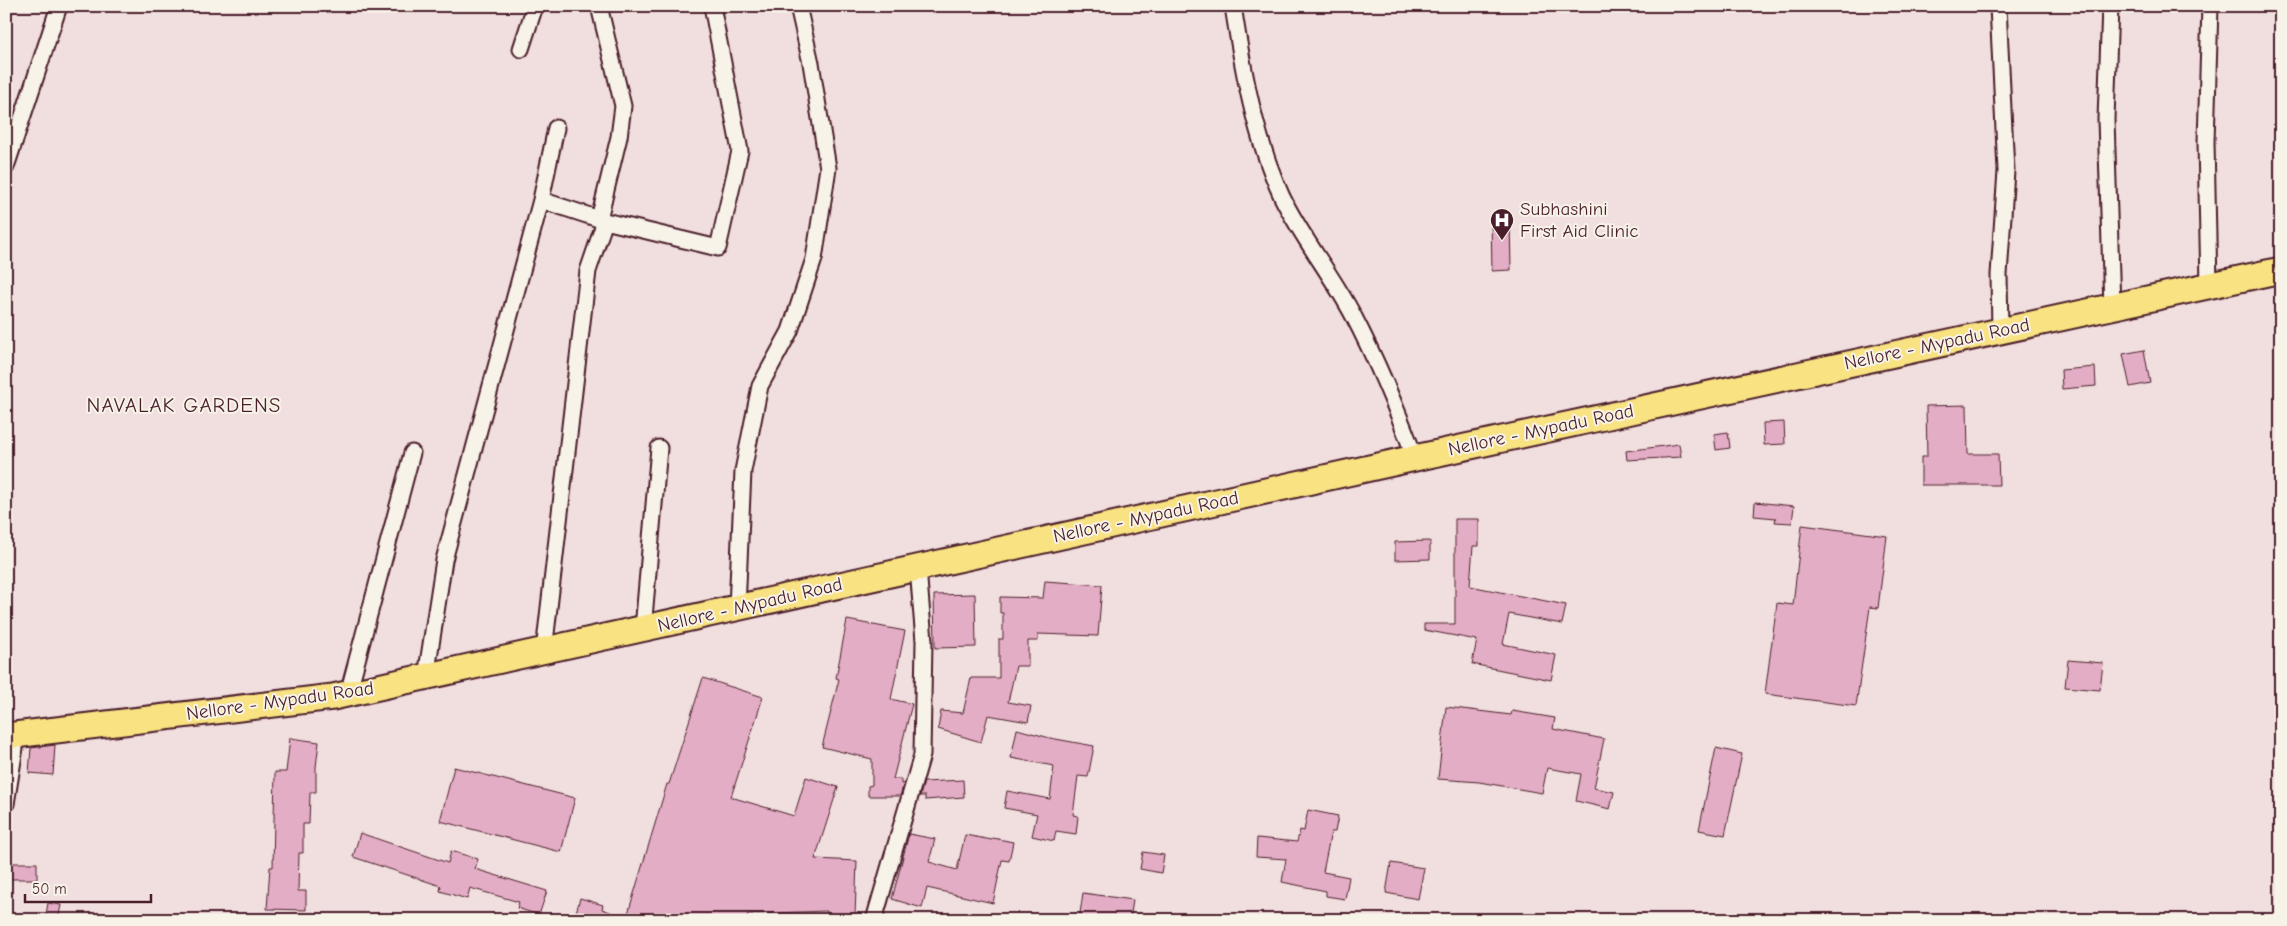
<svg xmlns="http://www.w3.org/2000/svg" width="2287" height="926" font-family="'Comic Neue',sans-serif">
<rect width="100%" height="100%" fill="#f1dede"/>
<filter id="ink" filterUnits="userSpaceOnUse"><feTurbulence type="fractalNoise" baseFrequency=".02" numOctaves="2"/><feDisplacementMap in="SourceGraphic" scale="10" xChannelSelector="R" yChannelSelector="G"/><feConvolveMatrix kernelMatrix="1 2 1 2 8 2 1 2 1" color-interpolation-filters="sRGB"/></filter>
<g filter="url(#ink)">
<!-- building -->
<path fill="#e3adc5" stroke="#4a1f2b" d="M1491,218H1510L1511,270L1492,271Z
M2144,350L2150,383L2130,387L2123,354Z
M2095,367L2096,386L2062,389L2061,370Z
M1967,405L1968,454H1998L1999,485H1921V457H1927L1926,406Z
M1784,422L1785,444L1764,445L1763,423Z
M1728,432L1730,448L1716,450L1714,434Z
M1679,444L1681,457L1627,460L1626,451Z
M1755,502L1794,506L1792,523L1775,522L1776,518L1754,516Z
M1455,519H1479V546H1473L1470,586L1566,605L1562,624L1509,614L1503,644L1556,655L1551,680L1472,664L1477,640L1424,630V624H1455Z
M1802,525L1887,536L1878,608L1870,607L1856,706L1765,694L1777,603L1793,605Z
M1430,541V559L1395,560V542Z
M1045,581L1102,585L1098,636L1038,634V641H1028V666H1016L1008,702L1031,706L1028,722L988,715L981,742L938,729L941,711L963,713L971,678H999V639H1003V613H1000V597L1043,598Z
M975,594L976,647L935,648L934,595Z
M847,620L905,631L891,699L912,704L893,779H901V784L904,783L900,796H868V786L872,785V759L822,747L839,679L836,678Z
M2068,660L2103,663L2100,690L2065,687Z
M703,678L763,697L731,797L794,816L806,777L838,787L815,859L857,861L855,916L827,915V911L748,914L746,920H626L667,784H669Z
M1446,707L1511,715L1512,711L1555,718L1553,729L1604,739L1594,788L1614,792L1610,809L1576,801L1581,774L1547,768L1542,793L1479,782L1438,779Z
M1017,729L1050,738L1094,746L1088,777L1078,776L1073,815L1078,816L1076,834L1056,831L1054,841L1032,836L1037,814L1004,808L1007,791L1050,799L1054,766L1011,758Z
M290,738L319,742L316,767V792H310L309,824H303V853H299L298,891H306V910L267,909L270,867H273L275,772H286Z
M55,745L53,775L29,773L31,748Z
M1716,748L1742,754L1725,835L1699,830Z
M454,767L575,798L561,852L440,821Z
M963,780L964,797L925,800V796H920L924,782Z
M1308,810L1338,816L1335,832H1331L1323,872L1349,877L1345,899L1326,896V891L1282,882L1286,859L1256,857L1257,838L1297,842L1300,830L1304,831Z
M360,833L448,863L451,851L478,859L475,869L547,891L539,915L517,908L519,902L470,888L467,899L440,891L441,886L353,857Z
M909,834L935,839L929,862L957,870L965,835L992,840L993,838L1013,842L1009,861L1002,860L993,903L927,888L922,908L892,899Z
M1143,852L1164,855L1161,873L1140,869Z
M7,863H37V879H7Z
M1391,863L1424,868L1418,899L1386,893Z
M1083,893L1133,900L1130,920H1079Z
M580,898L603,905L602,909L626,918L625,920H574Z
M48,903L61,905L58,920H45Z"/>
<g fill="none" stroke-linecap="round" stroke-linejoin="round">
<!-- street casing -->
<g stroke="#4a1f2b" stroke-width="19">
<path id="street" d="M1233,6C1243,71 1255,138 1282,197C1302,238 1332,275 1353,315C1377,361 1397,409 1415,458
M1998,6L2006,171L1999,275L2000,331
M2110,6L2106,119L2112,307
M521,49L535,6
M6,167L59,6
M541,200L605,221L718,248L740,151L712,6
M599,219L619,137L623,106L599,6
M2209,286L2206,142L2210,6
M737,608L743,471L760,386L790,331L814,259L828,168L811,63L798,6
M643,629L659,448
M544,651L588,271L605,221
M426,677L444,560L541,200L556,128
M348,694L412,453
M6,804L17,735
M874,920L922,755L924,641L918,568"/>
</g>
<!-- primary casing -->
<g stroke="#4a1f2b" stroke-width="29">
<path id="primary" d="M6,736L333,697L1415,458L2281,270"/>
</g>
<!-- street -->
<use href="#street" stroke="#f7f3e8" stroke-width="15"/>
<!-- primary -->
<use href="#primary" stroke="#f8e281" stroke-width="25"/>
</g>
</g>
<!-- icons -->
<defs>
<g id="hospital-pin" transform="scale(1.25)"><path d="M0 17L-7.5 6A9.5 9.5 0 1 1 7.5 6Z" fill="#4a1f2b" stroke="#f7f3e8"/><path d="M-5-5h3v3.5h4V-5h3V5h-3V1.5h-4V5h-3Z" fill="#fff"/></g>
</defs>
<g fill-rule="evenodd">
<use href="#hospital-pin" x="1502" y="220"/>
</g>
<g text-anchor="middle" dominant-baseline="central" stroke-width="4" stroke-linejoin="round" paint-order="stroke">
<!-- poi labels -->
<g font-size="19" fill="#4a1f2b" stroke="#f7f3e8" text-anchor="start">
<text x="1520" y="209">Subhashini<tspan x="1520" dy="22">First Aid Clinic</tspan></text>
</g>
<!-- street labels -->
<g font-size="19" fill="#4a1f2b" stroke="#f7f3e8">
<text transform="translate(1937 344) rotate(-12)">Nellore - Mypadu Road</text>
<text transform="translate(1541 430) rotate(-12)">Nellore - Mypadu Road</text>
<text transform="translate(1146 517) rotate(-12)">Nellore - Mypadu Road</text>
<text transform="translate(750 605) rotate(-13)">Nellore - Mypadu Road</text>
<text transform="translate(280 701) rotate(-8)">Nellore - Mypadu Road</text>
</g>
<!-- quarter labels -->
<g font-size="21" letter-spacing="1" fill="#4a1f2b" stroke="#f7f3e8">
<text x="184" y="405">NAVALAK GARDENS</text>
</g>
</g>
<!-- margin -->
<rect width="2287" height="926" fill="none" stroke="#f7f3e8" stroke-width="25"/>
<rect x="12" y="12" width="2262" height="901" fill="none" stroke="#4a1f2b" stroke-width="2" filter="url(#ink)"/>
<!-- scale -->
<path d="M25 894v8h126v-8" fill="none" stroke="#4a1f2b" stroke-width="2.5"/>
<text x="32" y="894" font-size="15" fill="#4a1f2b" stroke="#f7f3e8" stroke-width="4" paint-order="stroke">50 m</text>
</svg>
